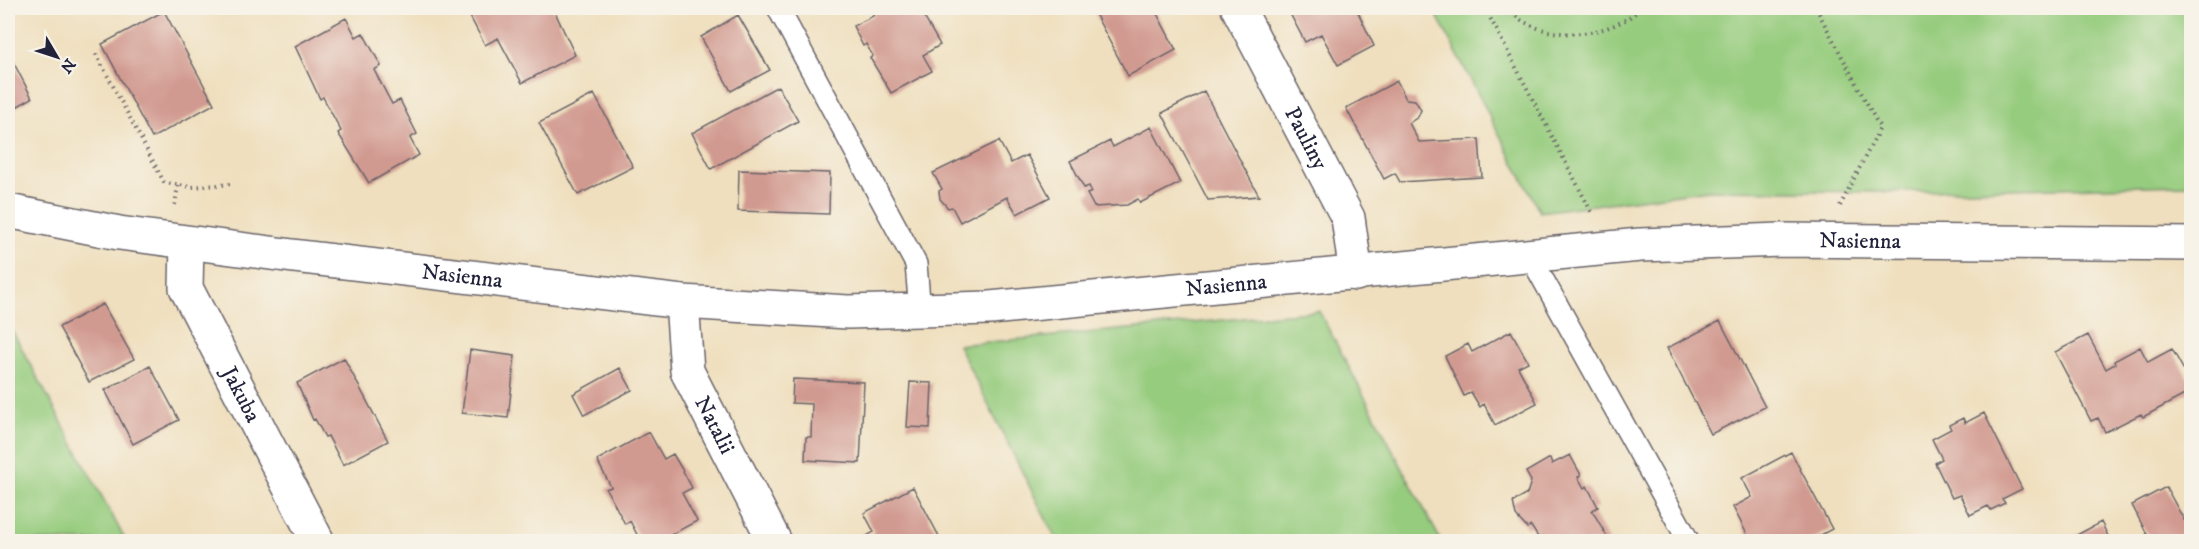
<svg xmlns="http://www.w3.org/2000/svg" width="2199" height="549" font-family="'IM FELL DW Pica',serif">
<rect width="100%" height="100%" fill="#f7f3e8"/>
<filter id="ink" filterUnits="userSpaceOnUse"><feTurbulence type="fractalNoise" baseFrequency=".0167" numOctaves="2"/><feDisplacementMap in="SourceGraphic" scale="12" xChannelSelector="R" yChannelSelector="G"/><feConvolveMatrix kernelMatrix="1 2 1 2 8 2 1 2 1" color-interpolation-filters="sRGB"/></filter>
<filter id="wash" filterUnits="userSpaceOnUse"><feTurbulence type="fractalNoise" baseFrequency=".008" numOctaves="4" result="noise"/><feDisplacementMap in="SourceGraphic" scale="24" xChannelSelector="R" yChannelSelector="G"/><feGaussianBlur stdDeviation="1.35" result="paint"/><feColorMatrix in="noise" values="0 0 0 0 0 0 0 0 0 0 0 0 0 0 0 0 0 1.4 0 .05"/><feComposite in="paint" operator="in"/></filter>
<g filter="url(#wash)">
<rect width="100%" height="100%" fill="#efdfbe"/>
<!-- green -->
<path fill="#96cc7e" stroke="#5c775c" stroke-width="1.5" d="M1433,8H2191V185L1876,192L1709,190L1540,212Z
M1319,311L1441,541H1057L958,345Z
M8,323L126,541H8Z"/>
<g id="blocks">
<!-- building -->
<path fill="#d19a90" d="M469,8H553L575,55L522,83L498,38L485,45L466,9Z
M875,8H919L940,45L923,55L932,71L891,93L870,58L873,56L866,44L863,46L853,26L873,16Z
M1092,8H1154L1176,50L1128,76Z
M1287,8H1356L1374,46L1338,65L1321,34L1305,42Z
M164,11L214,104L152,138L102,44Z
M738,15L770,70L731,91L701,37Z
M346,18L356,37L363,33L381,66L374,70L392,104L400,100L417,134L410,138L419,155L369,183L338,133L341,131L323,97L320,99L295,46Z
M8,52L32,98L8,112Z
M1397,81L1406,99L1415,100L1421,110L1418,117L1409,123L1419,142L1479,139L1482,177L1400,182L1395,173L1384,179L1346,108Z
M778,86L798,121L711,169L692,133Z
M1204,91L1230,141L1259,196L1208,200L1188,162L1162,113Z
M594,94L633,167L578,195L539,123Z
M1151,127L1180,183L1140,203L1138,199L1127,205L1094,207L1087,194L1092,192L1089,186L1084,188L1070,161L1110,141L1113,147Z
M999,141L1011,163L1027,155L1050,197L1017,214L1007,197L960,222L952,207L948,208L940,199L939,191L942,189L933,173Z
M739,170L830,173L829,214L738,211Z
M103,304L134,359L89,382L59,327Z
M1720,321L1765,407L1711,434L1667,348Z
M1511,331L1528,362L1518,367L1537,403L1495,425L1484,404L1480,407L1471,392L1464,396L1445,356L1468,344L1472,352Z
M2088,335L2106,369L2115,364L2114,361L2140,347L2148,362L2172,349L2192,385V391L2143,417L2141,414L2105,432L2098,418L2091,421L2055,352Z
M470,350L515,356L508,418L462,413Z
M344,358L388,441L343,465L328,436L325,437L315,419L313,420L297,383Z
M150,366L179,420L133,444L105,390Z
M620,368L632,390L584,415L573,394Z
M793,379L864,382L860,463L805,460L806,437H811L812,404L792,403Z
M910,382L932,383L930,428L907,427Z
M1984,413L2022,489L2002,499L2005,503L1991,510L1988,506L1970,515L1960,495L1952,498L1935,463L1942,459L1932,439L1951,429L1949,425L1963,418L1965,423Z
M649,432L664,459L673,454L683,471L692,488L682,493L697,521L657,542H641L630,521L625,524L616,507L606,489L611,487L597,460Z
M1791,452L1832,529L1808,542H1775L1772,536L1763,542H1751L1733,507L1752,497L1742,478Z
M1570,455L1581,475L1578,477L1584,488L1587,486L1598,507L1592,510L1609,540L1605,542H1547L1544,536L1539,539L1531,526L1527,528L1516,516L1513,502L1527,494L1531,481L1526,472L1550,458L1552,464Z
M913,487L942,542H856L874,532L864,513Z
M2166,487L2184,520L2192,516V542H2151L2132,505Z
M2101,522L2111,542H2064Z"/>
</g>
</g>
<g filter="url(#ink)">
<use href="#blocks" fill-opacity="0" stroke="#6a6469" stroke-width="1.5"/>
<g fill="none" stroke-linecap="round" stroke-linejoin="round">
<!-- service casing -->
<g stroke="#6a6469" stroke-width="24">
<path id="service" d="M778,8L916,264L920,312
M1530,256L1689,542"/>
</g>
<!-- minor casing -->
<g stroke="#6a6469" stroke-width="36">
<g id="minor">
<path id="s1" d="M1238,8L1348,218L1356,274"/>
<path id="s2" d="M187,243L186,288L318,542"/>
<path id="s3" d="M682,302L687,371L775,542"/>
</g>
</g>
<!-- tertiary casing -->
<g stroke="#6a6469" stroke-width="36">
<g id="tertiary">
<path id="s4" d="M8,211L119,233L293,256L682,302L848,312L990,308L1640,245L1782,240L2192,244"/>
</g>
</g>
<!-- path -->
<path stroke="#6a6469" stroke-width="4" stroke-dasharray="1.5 4.5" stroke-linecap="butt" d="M1485,8L1592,213
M1507,8C1539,44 1608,40 1641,8
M1816,8L1880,128L1840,206
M96,54L164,182L191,187L233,184
M175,205L178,185"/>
<!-- service -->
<use href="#service" stroke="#fff" stroke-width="21"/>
<!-- minor -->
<use href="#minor" stroke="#fff" stroke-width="33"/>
<!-- tertiary -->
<use href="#tertiary" stroke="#fff" stroke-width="33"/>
</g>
</g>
<g text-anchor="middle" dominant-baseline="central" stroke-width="6" stroke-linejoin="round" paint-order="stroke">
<!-- street labels -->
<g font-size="22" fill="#22223b" stroke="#f7f3e8">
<text stroke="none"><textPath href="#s1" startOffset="147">Pauliny</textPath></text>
<text stroke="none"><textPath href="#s4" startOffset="1862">Nasienna</textPath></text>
<text stroke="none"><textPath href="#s4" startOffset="459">Nasienna</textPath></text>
<text stroke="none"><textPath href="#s4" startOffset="1226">Nasienna</textPath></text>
<text stroke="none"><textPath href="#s2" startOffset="165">Jakuba</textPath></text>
<text stroke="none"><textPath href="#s3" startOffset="130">Natalii</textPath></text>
</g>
</g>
<!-- margin -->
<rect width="2199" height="549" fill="none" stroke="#f7f3e8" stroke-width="30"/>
<!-- north arrow -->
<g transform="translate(57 57) rotate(129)" stroke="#f7f3e8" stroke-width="4.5" paint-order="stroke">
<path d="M0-4.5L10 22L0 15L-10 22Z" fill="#22223b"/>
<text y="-9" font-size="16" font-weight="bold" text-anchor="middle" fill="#22223b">N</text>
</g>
</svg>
